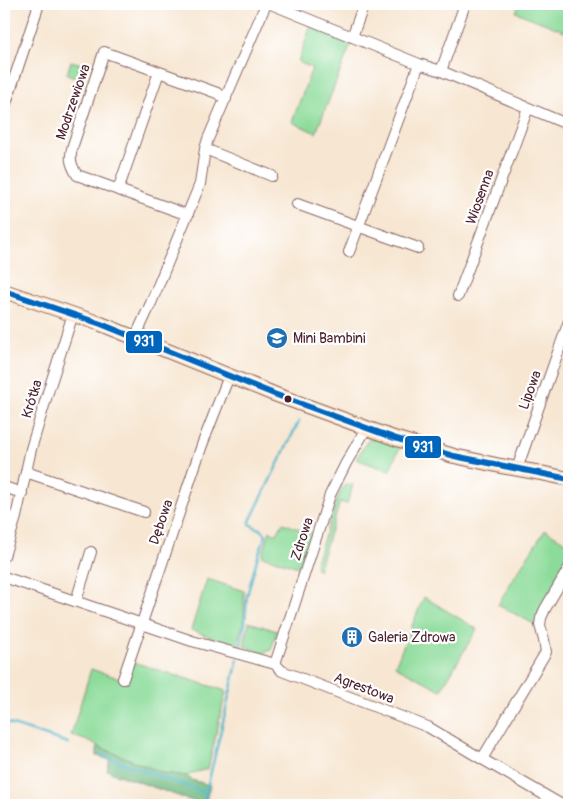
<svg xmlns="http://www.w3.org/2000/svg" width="573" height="809" font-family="Pangolin,sans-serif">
<rect width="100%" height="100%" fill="#fff"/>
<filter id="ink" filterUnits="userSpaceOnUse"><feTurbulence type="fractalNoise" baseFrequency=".02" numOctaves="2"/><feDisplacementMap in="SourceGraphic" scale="10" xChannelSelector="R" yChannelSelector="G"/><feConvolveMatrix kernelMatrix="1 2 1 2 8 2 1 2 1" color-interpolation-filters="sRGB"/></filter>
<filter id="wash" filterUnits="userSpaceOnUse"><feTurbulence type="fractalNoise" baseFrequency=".0096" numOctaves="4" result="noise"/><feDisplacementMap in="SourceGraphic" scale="20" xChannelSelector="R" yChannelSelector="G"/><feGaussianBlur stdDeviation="1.12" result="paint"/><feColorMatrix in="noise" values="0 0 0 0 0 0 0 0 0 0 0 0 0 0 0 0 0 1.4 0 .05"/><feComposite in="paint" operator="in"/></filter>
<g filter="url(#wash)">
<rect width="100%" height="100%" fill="#f7e6d1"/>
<!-- green -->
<path fill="#8cdb9a" stroke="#6b7d62" d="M519,4H569V33L516,12Z
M311,25L351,44L316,133L292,122L312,68L298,62Z
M71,61L85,65L83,72L77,71L75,77L67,74Z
M374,438L400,447L389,471L356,459L368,440Z
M345,484H349L353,485L347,504L340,502L318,570L316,568L315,565L337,499Z
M283,523L313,534L302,568L262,556L270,531L277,534Z
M545,530L569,544V560L534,624L498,605L511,582Z
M207,579L244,591V620L237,646L191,630Z
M424,597L477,629L441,690L395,666Z
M249,622L277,631L271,650L263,653L244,646Z
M133,662L226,691L208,769L192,773L187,776L163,773L97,746L96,744L71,735L91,669L121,679Z"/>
<!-- forest -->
<path fill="#71bb82" stroke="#5e6d56" d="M97,746L163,773L187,776L192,780L210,785L205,805H198V803L113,773L107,770L110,760L97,756Z"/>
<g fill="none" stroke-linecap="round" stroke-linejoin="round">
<!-- stream -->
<path stroke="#4bb4ca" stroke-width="2.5" d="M240,648L245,624L247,596L257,559L266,535C263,528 255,529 250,524V521L299,421
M4,722L68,743
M101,755L206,793
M203,805L238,659"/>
</g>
</g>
<g filter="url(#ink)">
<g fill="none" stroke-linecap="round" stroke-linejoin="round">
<!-- street casing -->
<g stroke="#876565" stroke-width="12">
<path id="street" d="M271,4L419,64L441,71L569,125
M352,37L364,4
M441,71L465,4
M4,109L39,4
M205,149L272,176
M118,190L159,72
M297,204L418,248
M188,215L77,175C70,163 69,158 73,145L104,52L217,93L226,99
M349,252L419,64
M458,296L528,108
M135,338L151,303L200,184L205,149L208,139L266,4
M517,469L519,463L569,321
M26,472L144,512
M4,487L22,493
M4,556L16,517L31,449L48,392L73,314
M4,577L192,641L275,664L282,671L428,727L482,759
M76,601L91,552
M275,664L330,495L346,463L363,434L365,427
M123,679L202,445L229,376
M562,805L482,759L546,652L544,640L540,625L541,618L545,609L569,568"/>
</g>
<!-- secondary casing -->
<g stroke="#876565" stroke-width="16">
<path id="secondary" d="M4,291L101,324L274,394L394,438L454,456L501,466L541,473L569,479"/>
</g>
<!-- street -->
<use href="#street" stroke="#fff" stroke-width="10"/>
<!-- secondary -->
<use href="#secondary" stroke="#ffe4c6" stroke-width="14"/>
<!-- bus-1 casing -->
<g stroke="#fff" stroke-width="10">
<path id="bus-1" d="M4,291L101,324L274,394L394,438L454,456L569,479"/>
</g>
<!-- bus-1 -->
<use href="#bus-1" stroke="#0065bd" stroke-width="6"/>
</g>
</g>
<!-- icons -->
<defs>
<g id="school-disc" transform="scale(1.125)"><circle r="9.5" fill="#1f6fb2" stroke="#fff"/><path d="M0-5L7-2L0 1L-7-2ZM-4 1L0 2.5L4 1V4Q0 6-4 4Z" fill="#fff"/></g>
<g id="building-disc" transform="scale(1.125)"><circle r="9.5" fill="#1f6fb2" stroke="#fff"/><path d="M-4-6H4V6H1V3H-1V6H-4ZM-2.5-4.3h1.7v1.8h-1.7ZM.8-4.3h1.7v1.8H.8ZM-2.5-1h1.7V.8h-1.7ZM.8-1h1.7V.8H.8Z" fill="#fff"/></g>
</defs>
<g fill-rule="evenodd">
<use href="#school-disc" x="277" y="338"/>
<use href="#building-disc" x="352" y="637"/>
</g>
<!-- markers -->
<circle fill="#4a1f2b" stroke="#fff" stroke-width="2" cx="288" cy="399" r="4.5"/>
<g text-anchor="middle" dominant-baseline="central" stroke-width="4.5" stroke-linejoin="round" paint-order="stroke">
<!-- street labels -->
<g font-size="14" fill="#4a1f2b" stroke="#fff">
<text transform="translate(73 102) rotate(-71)">Modrzewiowa</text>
<text transform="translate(480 197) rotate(-70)">Wiosenna</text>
<text transform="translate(530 390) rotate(-70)">Lipowa</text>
<text transform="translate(32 399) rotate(-73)">Krótka</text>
<text transform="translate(161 522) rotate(-71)">Dębowa</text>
<text transform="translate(302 539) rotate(-72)">Zdrowa</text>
<text transform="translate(364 688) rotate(21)">Agrestowa</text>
</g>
<!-- poi labels -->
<g font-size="14" fill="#4a1f2b" stroke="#fff" text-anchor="start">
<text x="293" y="338">Mini Bambini</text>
<text x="368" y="637">Galeria Zdrowa</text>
</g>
</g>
<g stroke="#fff" stroke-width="2">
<rect x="125" y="330" width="38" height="24" rx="5" fill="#0065bd"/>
<rect x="404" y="435" width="38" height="24" rx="5" fill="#0065bd"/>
</g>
<g font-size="14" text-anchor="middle" font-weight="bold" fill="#fff">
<text x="144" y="346">931</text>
<text x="423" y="452">931</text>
</g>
<!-- margin -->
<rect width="573" height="809" fill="none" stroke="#fff" stroke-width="20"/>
</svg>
